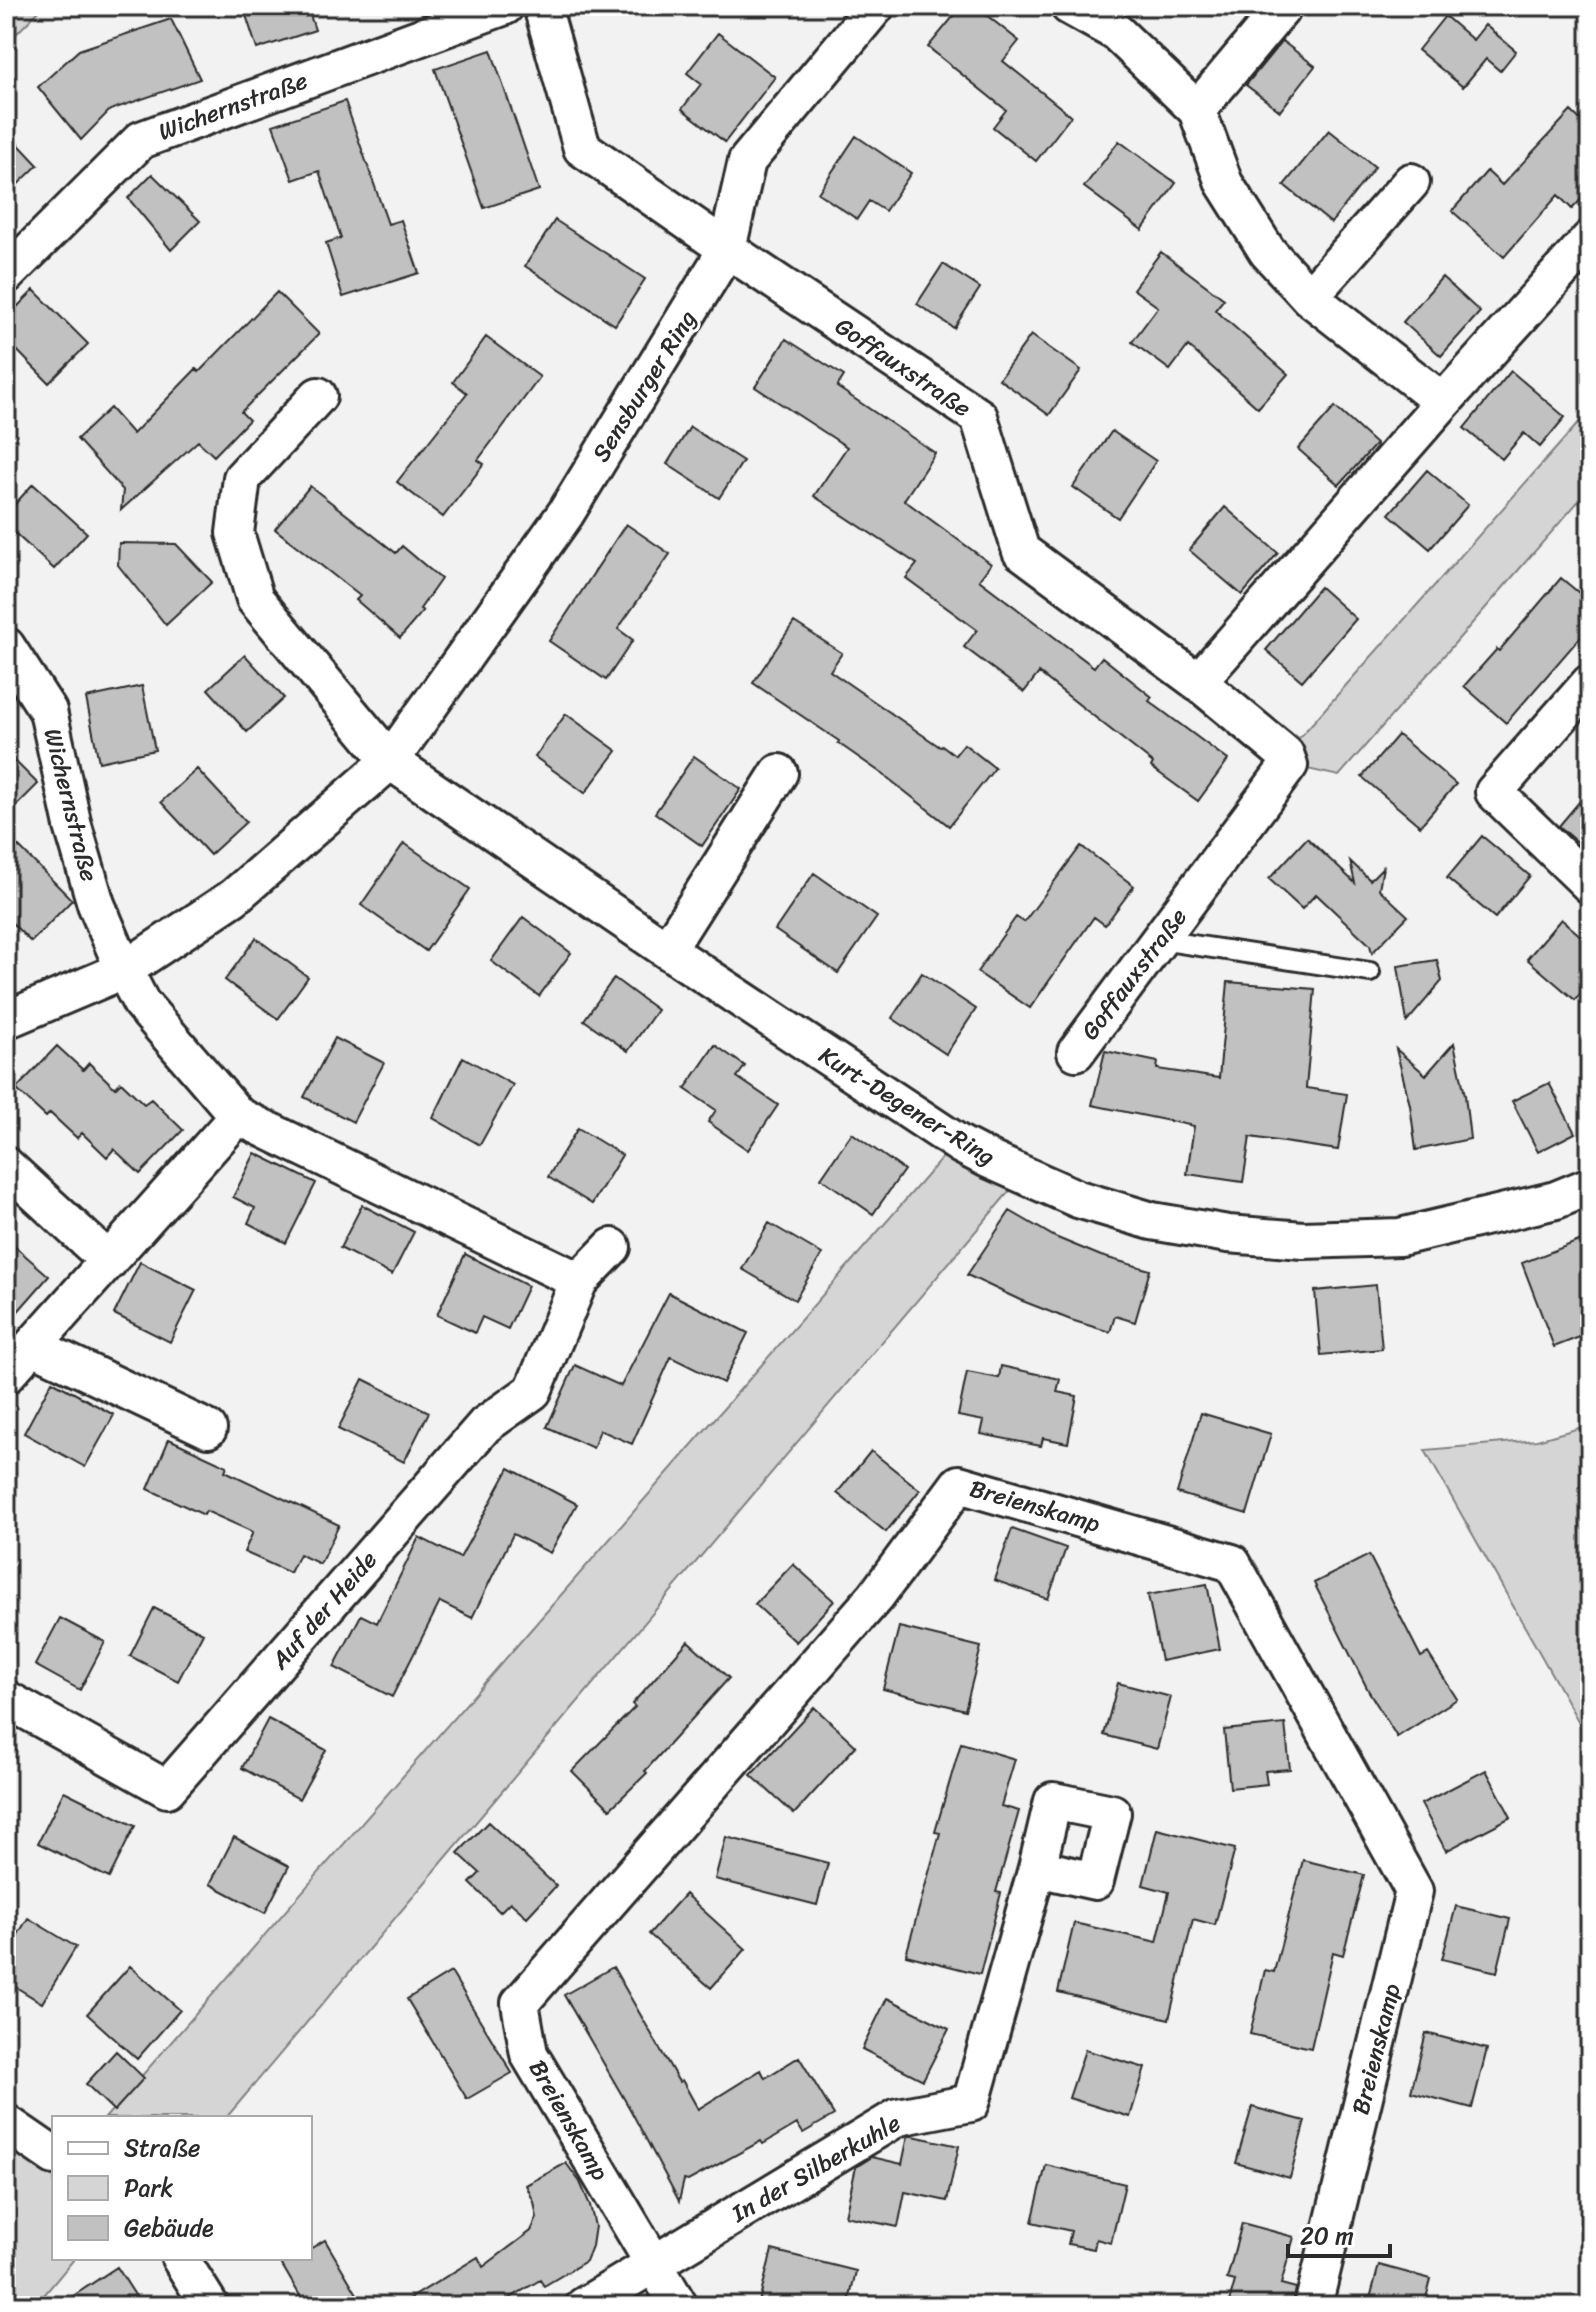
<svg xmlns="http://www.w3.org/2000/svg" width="1596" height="2312" font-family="Sriracha,sans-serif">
<rect width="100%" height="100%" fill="#f2f2f2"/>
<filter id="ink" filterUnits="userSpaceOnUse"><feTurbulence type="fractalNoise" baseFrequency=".0125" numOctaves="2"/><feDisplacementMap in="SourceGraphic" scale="16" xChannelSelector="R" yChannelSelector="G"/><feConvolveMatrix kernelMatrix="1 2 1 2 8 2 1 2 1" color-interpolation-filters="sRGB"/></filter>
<g filter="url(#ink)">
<!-- green -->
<path fill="#d5d5d5" stroke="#808080" stroke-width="2" d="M6,6H44L6,44Z
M1590,410V488L1339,776L1289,765L1285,754Z
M949,1150L1013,1187L226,2118H105Z
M1590,1425V1742L1425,1450L1537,1440Z
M6,2143L54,2174V2258H75L35,2306H6Z"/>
<!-- building -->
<path fill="#c1c1c1" stroke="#2b2b2b" stroke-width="2" d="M243,6H307L315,30L257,49Z
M962,6H975L1019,41L1003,61L1071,116L1036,161L993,127L1006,110L928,47Z
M1445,16L1473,40L1485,25L1516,51L1500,71L1486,59L1463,87L1418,50Z
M171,19L200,79L110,110L81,140L38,87L79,50Z
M718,33L775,77L725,142L682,109L701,84L687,73Z
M1282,41L1315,66L1280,111L1246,85Z
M491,50L539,190L484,208L435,69Z
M345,101L388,224L401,220L419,273L343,297L326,243L341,238L319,171L293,180L273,125Z
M1571,111L1590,129V190L1572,209L1558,195L1504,257L1452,211L1487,171L1502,185Z
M1329,130L1375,167L1331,223L1284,185Z
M6,131L38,165L6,196Z
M856,136L911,173L885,211L869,201L857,219L818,193Z
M1119,141L1176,183L1142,230L1084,187Z
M152,174L200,221L171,250L128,198Z
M555,220L645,279L615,325L525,266Z
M1161,252L1224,299L1215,310L1288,374L1258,408L1188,346L1170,370L1132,342L1158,307L1133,289Z
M943,264L980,288L954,328L917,304Z
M1442,277L1480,312L1441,356L1403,322Z
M34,290L88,344L49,383L6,339V318Z
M277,292L319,334L241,412L249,420L214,456L198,441L121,510L123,490L77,439L110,408L133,434L196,369L199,372Z
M1031,335L1081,370L1049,415L999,379Z
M486,337L540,377L478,460L484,464L443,517L397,482L467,393L453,382Z
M786,339L844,376L837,387L935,453L904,500L991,564L979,580L1094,667L1102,657L1152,697L1149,701L1228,760L1198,801L1151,767L1153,763L1039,673L1024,692L964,647L977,630L906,578L917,564L814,496L847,447L755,387Z
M1511,371L1565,417L1540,447L1524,433L1502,459L1464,428Z
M1335,407L1376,444L1339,485L1298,449Z
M690,427L743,461L719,498L667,464Z
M1112,431L1156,461L1118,518L1073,487Z
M1427,470L1468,505L1430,549L1389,514Z
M33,484L87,533L54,569L6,525V514Z
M310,486L396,553L402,546L441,579L420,609L423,611L400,638L356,600L360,596L275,529Z
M1225,507L1278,553L1242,595L1189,550Z
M626,524L670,554L618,629L633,640L606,680L549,641Z
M119,543L176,544L212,582L166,625L118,565Z
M1561,578L1590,602V626L1506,723L1464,686L1497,649L1499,651Z
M1320,587L1356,619L1302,681L1266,650Z
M794,622L842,653L830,671L940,747L942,745L955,755L964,744L995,768L949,826L884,775L838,743L839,741L753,683Z
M245,655L284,698L247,732L208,689Z
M142,686L155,750L99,762L86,698Z
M566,714L617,751L585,793L535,757Z
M1398,735L1456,784L1420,826L1362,777Z
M6,752L38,784L6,816Z
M694,756L741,789L702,846L655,813Z
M197,769L246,822L210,855L161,802Z
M1590,789V853L1559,826Z
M6,834L72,900L31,942L6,917Z
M1482,836L1530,876L1495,918L1447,878Z
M1307,838L1355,883L1350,861L1370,880L1383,867L1379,889L1408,916L1372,953L1370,945L1316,894L1302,909L1269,879Z
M404,843L470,889L426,951L361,905Z
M1081,846L1134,886L1105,925L1094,917L1030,1008L977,972L1016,917L1024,922Z
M814,873L877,917L838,973L775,930Z
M523,917L571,953L539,996L491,961Z
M1561,919L1590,944V982L1575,1000L1527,959Z
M256,938L308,977L278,1019L225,980Z
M1437,960L1442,981L1407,1022L1398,966Z
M922,973L976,1009L946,1054L892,1018Z
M614,978L657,1010L628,1051L584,1020Z
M1228,982L1315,989L1306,1088L1347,1094L1338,1150L1250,1137L1243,1182L1187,1174L1194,1126L1092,1105L1105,1051L1158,1062L1157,1069L1219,1078Z
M335,1038L384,1063L353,1122L304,1097Z
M1454,1043L1465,1095L1470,1139L1416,1150L1410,1105L1396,1049L1426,1075Z
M715,1045L745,1066L737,1077L778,1105L748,1150L708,1122L716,1110L685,1089Z
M57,1046L83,1070L89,1063L115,1088L121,1082L144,1104L151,1099L183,1130L140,1174L114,1149L107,1157L82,1133L77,1138L50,1113L46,1117L16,1089Z
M463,1057L513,1085L480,1145L433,1118Z
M1549,1083L1575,1133L1538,1152L1512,1101Z
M578,1128L622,1155L592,1204L548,1177Z
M852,1133L904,1170L873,1214L821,1178Z
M255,1153L316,1183L286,1243L248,1223L255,1208L233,1197Z
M362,1205L414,1232L392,1275L340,1248Z
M1010,1211L1055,1237L1101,1256L1150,1270L1135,1322L1115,1316L1110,1332L1071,1320L1020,1300L967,1275Z
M769,1223L822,1254L795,1300L742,1269Z
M6,1239L49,1276L6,1325Z
M1584,1239L1590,1254V1333L1554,1347L1522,1263Z
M465,1254L528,1286L508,1329L482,1317L475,1333L437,1315Z
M140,1262L196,1290L170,1342L114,1314Z
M1376,1285L1382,1349L1321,1355L1315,1291Z
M669,1293L748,1333L723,1383L671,1357L632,1444L600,1430L593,1448L547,1427L575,1365L621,1386Z
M1001,1366L1060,1379L1057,1392L1077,1396L1068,1443L1043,1438L1041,1446L981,1434L984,1421L958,1416L967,1372L999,1378Z
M363,1379L429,1412L404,1462L338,1429Z
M52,1381L114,1415L85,1467L24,1433Z
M1201,1413L1271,1434L1247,1514L1177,1493Z
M169,1439L227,1466L225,1471L339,1525L320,1564L299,1554L290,1573L244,1552L253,1532L206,1511L204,1515L148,1489Z
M871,1451L920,1490L886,1532L837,1493Z
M509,1468L577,1504L550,1553L513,1534L472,1618L440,1602L392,1697L334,1667L361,1615L377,1623L419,1537L460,1558Z
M1012,1529L1066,1548L1048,1599L994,1580Z
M1369,1555L1421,1657L1428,1653L1457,1699L1397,1737L1368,1690L1314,1583Z
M793,1564L834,1601L796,1642L755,1604Z
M1207,1584L1220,1649L1161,1661L1148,1595Z
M154,1608L203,1633L178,1681L130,1656Z
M60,1618L105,1642L80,1690L35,1665Z
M899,1627L981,1647L965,1710L883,1689Z
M688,1641L729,1678L645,1771L647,1773L610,1809L572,1771L635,1707L632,1704Z
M1118,1683L1171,1697L1157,1749L1104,1735Z
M814,1707L856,1746L794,1814L751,1775Z
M268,1719L326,1750L299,1799L242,1768Z
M1285,1724L1290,1769L1265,1771L1267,1784L1230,1788L1224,1730Z
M961,1743L1015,1759L1001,1806L1019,1811L996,1892L1001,1893L980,1974L906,1955L940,1833L935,1832Z
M1486,1770L1511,1817L1446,1851L1421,1804Z
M64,1791L135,1826L109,1878L38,1843Z
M488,1822L556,1886L527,1917L510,1902L500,1912L470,1883L480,1873L458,1853Z
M1157,1829L1235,1849L1215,1925L1193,1919L1169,2019L1058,1992L1074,1923L1157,1942L1169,1892L1143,1885Z
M234,1837L289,1866L265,1913L210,1884Z
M726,1837L828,1863L817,1905L715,1879Z
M1303,1860L1364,1875L1343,1955L1333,1952L1311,2048L1250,2034L1265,1970L1274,1972Z
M685,1894L746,1949L711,1988L649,1934Z
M1456,1906L1510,1919L1497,1972L1442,1959Z
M28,1918L76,1947L42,2003L6,1981V1954Z
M130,1966L180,2010L137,2059L87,2014Z
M613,1967L679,2082L682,2080L698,2109L761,2070L765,2078L799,2057L834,2115L803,2133L797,2124L763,2144L761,2141L688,2181L684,2180L679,2201L630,2109L564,1995Z
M451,1972L512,2073L467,2099L407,1999Z
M887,1998L949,2029L923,2080L862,2049Z
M1426,2033L1487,2049L1472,2108L1411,2092Z
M1085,2050L1145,2068L1130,2117L1069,2098Z
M116,2051L144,2078L114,2111L86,2084Z
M1252,2107L1305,2121L1290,2178L1236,2163Z
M908,2136H913L959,2146L947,2201L905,2192L898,2227L845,2216L856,2167L872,2157L902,2164Z
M566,2163L580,2182L590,2205L595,2226L592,2246L586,2261L544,2286L540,2280L497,2306H398L478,2257L483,2267L531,2231L537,2218L534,2202L526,2185Z
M1046,2165L1125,2184L1111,2243L1096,2239L1094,2249L1068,2244L1071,2231L1032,2222Z
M1242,2223L1294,2237L1281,2284L1296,2288L1293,2306H1228L1235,2281L1227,2279Z
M325,2240L364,2306H306L282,2265L294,2258H310V2249Z
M772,2250L856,2271L848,2306H758Z
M1379,2265L1431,2279L1424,2306H1368Z
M117,2267L142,2306H58Z"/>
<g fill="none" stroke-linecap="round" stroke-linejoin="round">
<!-- service casing -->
<g stroke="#2b2b2b" stroke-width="24">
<path id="service" d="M1160,940L1370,972"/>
</g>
<!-- minor casing -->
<g stroke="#2b2b2b" stroke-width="42">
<path id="minor" d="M542,6L582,148L727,249L979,417L1021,551L1198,682L1285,754L1289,765L1076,1052
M1069,6L1116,32L1197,110L1224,183L1267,251L1309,297L1443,402
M1197,110L1284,6
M6,275L141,140L505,6
M1309,297L1411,182
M318,396L242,478L235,533L255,599L390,761L667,950L961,1145L988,1159L1078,1199L1152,1221L1228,1234L1303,1240L1400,1237L1556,1200L1590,1186
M6,646L48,711L73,826L96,904L124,970L141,1003L238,1116L579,1281L612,1247
M1198,682L1443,402L1590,239
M1590,683L1494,792L1590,885
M667,950L779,773
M6,1020L124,970L234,897L390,761L566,513L727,249L747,161L876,6
M6,1166L109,1261
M33,1346L208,1429
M6,1375L238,1116
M6,1699L167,1789L485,1425L533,1391L579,1281
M6,2123L54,2156
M180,2258L210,2306
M584,2306L898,2117L971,2103L1037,1868L1053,1801L1112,1813L1095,1881L1037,1868
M679,2306L529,2054L520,2003L876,1596L959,1484L1232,1563L1414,1891L1313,2306"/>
</g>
<!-- service -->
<use href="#service" stroke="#fff" stroke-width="18"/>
<!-- minor -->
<use href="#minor" stroke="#fff" stroke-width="36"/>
</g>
</g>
<g text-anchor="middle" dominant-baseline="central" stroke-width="6" stroke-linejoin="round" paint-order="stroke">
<!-- street labels -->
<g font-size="24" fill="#2b2b2b" stroke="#fff">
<text transform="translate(233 106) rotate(-20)">Wichernstraße</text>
<text transform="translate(903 367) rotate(34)">Goffauxstraße</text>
<text transform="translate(644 386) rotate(-58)">Sensburger Ring</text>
<text transform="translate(71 805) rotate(76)">Wichernstraße</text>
<text transform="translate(1134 974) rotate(-53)">Goffauxstraße</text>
<text transform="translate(907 1106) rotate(32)">Kurt-Degener-Ring</text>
<text transform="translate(1035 1506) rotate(16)">Breienskamp</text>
<text transform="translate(324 1610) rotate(-49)">Auf der Heide</text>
<text transform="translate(1376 2049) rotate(-76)">Breienskamp</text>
<text transform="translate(569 2120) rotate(60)">Breienskamp</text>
<text transform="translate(816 2168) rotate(-30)">In der Silberkuhle</text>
</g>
</g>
<!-- margin -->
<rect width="1596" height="2312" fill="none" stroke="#fff" stroke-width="32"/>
<rect x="16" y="16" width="1564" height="2280" fill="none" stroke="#2b2b2b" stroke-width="3" filter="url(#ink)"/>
<!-- legend -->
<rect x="52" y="2116" width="260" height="144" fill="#ffffff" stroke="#aaaaaa" stroke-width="2"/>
<rect x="68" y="2142" width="40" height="12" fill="#ffffff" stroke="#aaaaaa" stroke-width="2"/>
<text x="124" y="2156" font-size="24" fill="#2b2b2b">Straße</text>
<rect x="68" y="2176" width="40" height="24" fill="#d5d5d5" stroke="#aaaaaa" stroke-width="2"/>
<text x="124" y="2196" font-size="24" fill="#2b2b2b">Park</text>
<rect x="68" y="2216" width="40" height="24" fill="#c1c1c1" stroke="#aaaaaa" stroke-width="2"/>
<text x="124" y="2236" font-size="24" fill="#2b2b2b">Gebäude</text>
<!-- scale -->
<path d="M1288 2244v12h102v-12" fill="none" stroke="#2b2b2b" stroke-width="4"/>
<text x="1300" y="2244" font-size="24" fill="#2b2b2b" stroke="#ffffff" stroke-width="6" paint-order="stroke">20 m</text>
</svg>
